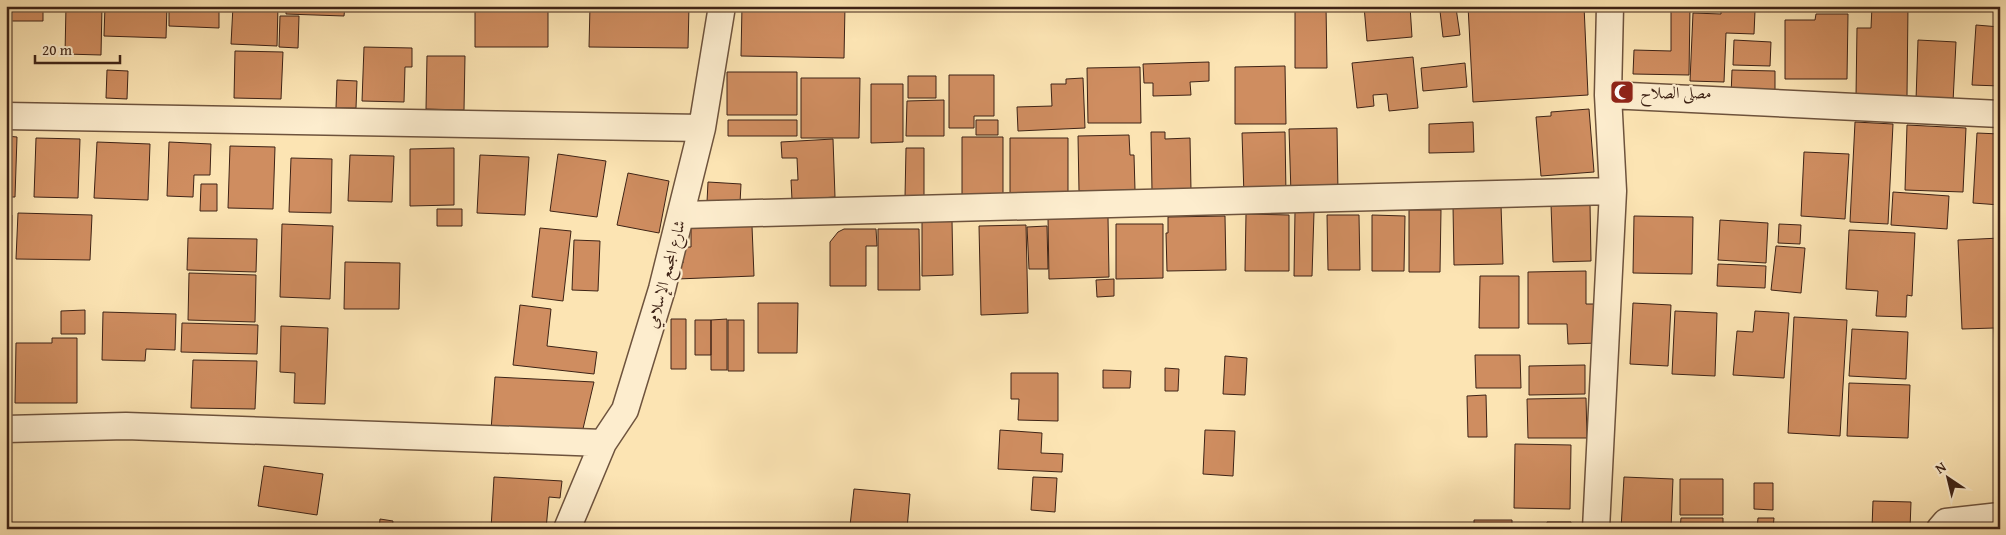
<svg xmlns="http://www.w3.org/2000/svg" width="2006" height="535" font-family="'Gentium Book Plus',Amiri,serif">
<rect width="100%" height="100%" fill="#fce4b3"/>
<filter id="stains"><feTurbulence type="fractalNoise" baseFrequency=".004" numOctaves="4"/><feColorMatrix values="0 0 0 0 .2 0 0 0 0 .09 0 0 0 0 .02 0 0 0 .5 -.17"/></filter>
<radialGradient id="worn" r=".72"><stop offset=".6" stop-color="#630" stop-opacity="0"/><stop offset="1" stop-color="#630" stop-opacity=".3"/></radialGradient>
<!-- building -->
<path fill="#cf8d60" stroke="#3e2316" d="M6,6H43V21H6Z
M66,6H102L101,55L65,54Z
M105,6H167L166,38L104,36Z
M169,6H219V28L169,26Z
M233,6H278L277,46L231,44Z
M286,6H345L344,16L286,14Z
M475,6H548V47H475Z
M590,6H689L688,48L589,47Z
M742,6H845L844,58L741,56Z
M1295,6H1326L1327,68H1295Z
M1364,6H1410L1412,37L1367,41Z
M1468,6H1584L1588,95L1473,102Z
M1824,6H1864V9L1824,8Z
M1872,6H1908L1907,96H1856L1857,28H1871Z
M1671,7H1690L1689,75L1633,74L1634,50L1671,51Z
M1456,8L1460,35L1443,37L1440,11Z
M1721,11H1755L1754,34L1726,33L1724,82L1690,81L1693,13L1721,14Z
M1816,14H1848L1847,79H1785V20H1815Z
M280,16H299L298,48L279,47Z
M1976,25L2000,27V86L1972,85Z
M1734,40L1771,42L1770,66L1733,65Z
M1918,40L1956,42L1953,102L1916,100Z
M364,47L412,48V67H405L404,102L362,101Z
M235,51L283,52L281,99L234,98Z
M427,56H465L464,110L426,109Z
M1413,57L1418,108L1389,111L1387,94L1373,95L1374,106L1357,108L1352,63Z
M1209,62V81L1190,82L1191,95L1153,96V83H1144L1143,64Z
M1465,63L1467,87L1423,91L1421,68Z
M1285,66L1286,124H1235V67Z
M1140,67L1141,123H1088L1087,68Z
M107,70L128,71L127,99L106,98Z
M1732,70L1775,71V97L1731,96Z
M727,72H797V115H727Z
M949,75H994V116H974V128H949Z
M908,76H936V98H908Z
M801,78H860L859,138H801Z
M1083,78L1085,128L1018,131L1017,107L1052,106L1051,84H1066V79Z
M337,80L357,81L356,108H336Z
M871,84H903V142L871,143Z
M944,100V136H906L907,101Z
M1589,109L1594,172L1541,176L1536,117L1551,116V112Z
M728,120H797V136H728Z
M976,120H998V135H976Z
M1473,122L1474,152L1429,153V124Z
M1855,122L1893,124L1888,224L1850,222Z
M1907,125L1966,128L1963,192L1905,190Z
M1337,128L1338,193L1291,194L1289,129Z
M1151,132H1165V139L1190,138L1191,190L1152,191Z
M1285,132L1286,195L1244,196L1242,133Z
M1977,133L2000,134V205L1973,203Z
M1129,135L1130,155H1134L1135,190L1079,191L1078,136Z
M6,136L17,137L15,197H6Z
M962,137H1003V200L962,201Z
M36,138L80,139L78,198L34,197Z
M1010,138H1068V197H1010Z
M833,139L835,197L792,200L791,180H798L797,158H782L781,142Z
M97,142L150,144L148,200L94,198Z
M169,142L211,144L210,175H194L193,197L167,196Z
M230,146L275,147L273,209L228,208Z
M454,148V205L410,206V149Z
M906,148H924V197H905Z
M1804,152L1849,154L1845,219L1801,216Z
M558,154L606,161L597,217L550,211Z
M350,155L394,156L392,202L348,201Z
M480,155L529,157L525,215L477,213Z
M291,158L332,159L331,213L289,212Z
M628,173L669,181L659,233L617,225Z
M708,182L741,184L740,203L707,202Z
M201,184H217V211H200Z
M1893,192L1949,196L1947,229L1891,225Z
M1590,203L1591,261L1553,262L1551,204Z
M1501,205L1503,264L1454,265L1453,206Z
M437,209H462V226H437Z
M1409,210H1441L1440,272H1409Z
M1295,211L1314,212L1312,276H1294Z
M18,213L92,215L90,260L16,259Z
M1246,214L1289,215V271H1245Z
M6,215H12L11,270H6Z
M1327,215H1359L1360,270H1328Z
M1372,215L1405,216L1404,271H1372Z
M1225,216L1226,270L1167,271L1166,233H1168V217Z
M1634,216L1693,217L1692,274L1633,273Z
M1108,217L1109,277L1049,279L1048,218Z
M952,220L953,275L922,276V221Z
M1720,220L1768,223L1766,263L1718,260Z
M282,224L333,226L330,299L280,297Z
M1116,224H1163V278L1116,279Z
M1779,224L1801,225L1800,244L1778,243Z
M1026,225L1028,313L981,315L979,226Z
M752,226L754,276L677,279L676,264L683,263V247H691V228Z
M1047,226L1048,269H1029L1027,227Z
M540,228L571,231L563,301L532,297Z
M844,229H876L877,246H866V286H830V242L838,232Z
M878,229H919L920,290H878Z
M1849,230L1915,233L1912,296L1907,295L1906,317L1876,316L1878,291L1846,289Z
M188,238L257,239L256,272L187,270Z
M2000,238V354H1995L1994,328L1962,329L1958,240Z
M574,240L600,241L598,291L572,290Z
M1776,246L1805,248L1801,293L1771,290Z
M345,262L400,263L399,309H344Z
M1718,264L1766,266L1765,288L1717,286Z
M1586,271V304H1597L1598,343L1568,344L1567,324H1528V272Z
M189,273L256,275L255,322L188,320Z
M1480,276H1519V328H1479Z
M1114,279V296L1097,297L1096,280Z
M758,303H798L797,353H758Z
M1633,303L1671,305L1668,366L1630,364Z
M520,305L551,309L547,346L597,352L594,374L513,365Z
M85,310V334H61V311Z
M1675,311L1717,313L1715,376L1672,374Z
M1755,311L1789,313L1784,378L1733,375L1737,331L1753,332Z
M103,312L176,314L175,350L146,349L145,361L102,360Z
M1794,317L1847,320L1840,436L1788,433Z
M671,319H686V369H671Z
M727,319V370H711V320Z
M695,320H711V355H695Z
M728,320H744V371H728Z
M182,323L258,325L257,354L181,352Z
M281,326L328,328L325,404L294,403L295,373L280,372Z
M1852,329L1908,332L1906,379L1849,376Z
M52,338H77V403H15L16,343H52Z
M1475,355H1520L1521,388H1476Z
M1225,356L1247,358L1245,395L1223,394Z
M193,360L257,361L255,409L191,408Z
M1585,365V394L1529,395V366Z
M1165,368L1179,369L1178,391H1165Z
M1103,370L1131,371L1130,388H1103Z
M1011,373H1058V421L1018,420L1019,399H1011Z
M495,377L594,382L582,433L491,430Z
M1849,383L1910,385L1908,438L1847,436Z
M1486,395L1487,437H1468L1467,396Z
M1586,398L1587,438H1528L1527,399Z
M1000,430L1042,433L1041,453L1063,454L1062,472L998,469Z
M1205,430L1235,431L1233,476L1203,474Z
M1515,444L1571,445L1570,509L1514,508Z
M264,466L323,474L317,515L258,506Z
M494,477L562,481L560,498L549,497L546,529H491Z
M1033,477L1057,478L1055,512L1031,510Z
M1624,477L1673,479L1671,529H1621Z
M1680,479H1723V515H1680Z
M1754,483H1773V510L1754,509Z
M854,489L910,494L907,529L850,526Z
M1873,501L1911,502L1910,529L1872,528Z
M1681,518H1723V529H1680Z
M1758,518H1774L1773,529H1757Z
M380,519L393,521L392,529H379Z
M1474,520H1512V529H1474Z
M1547,522H1571V529H1547Z"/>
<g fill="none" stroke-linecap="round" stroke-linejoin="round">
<!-- street casing -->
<g stroke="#6e533d" stroke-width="29">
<path id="street" d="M1608,95L2000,114
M6,116L702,128
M681,215L1613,191
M6,429L126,426L603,443
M567,529L603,443L625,410L662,289L702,128L722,6
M1596,529L1613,191L1608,95L1610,6
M1940,529L1946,522L2000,516"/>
</g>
<!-- street -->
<use href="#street" stroke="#fdedce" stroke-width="26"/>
</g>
<!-- icons -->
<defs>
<g id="mosque-square" transform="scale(1.25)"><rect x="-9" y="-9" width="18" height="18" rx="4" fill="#8f2418" stroke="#fdedce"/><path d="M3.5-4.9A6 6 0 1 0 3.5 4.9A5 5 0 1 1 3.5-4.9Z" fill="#fff"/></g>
</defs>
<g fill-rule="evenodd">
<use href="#mosque-square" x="1622" y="92"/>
</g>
<g text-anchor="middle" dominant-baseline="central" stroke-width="4.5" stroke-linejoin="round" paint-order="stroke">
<!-- poi labels -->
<g font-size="16" fill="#3e2316" stroke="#fdedce" text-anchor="start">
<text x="1640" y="92">مصلى الصلاح</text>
</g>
<!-- street labels -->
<g font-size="16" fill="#3e2316" stroke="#fdedce">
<text transform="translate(665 274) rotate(-75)">شارع المجمع الإسلامي</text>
</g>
</g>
<!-- margin -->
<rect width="2006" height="535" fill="none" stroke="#fce4b3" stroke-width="25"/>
<rect x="8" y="8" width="1991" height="520" fill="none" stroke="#3e2316" stroke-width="2.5"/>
<rect x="12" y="12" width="1981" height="510" fill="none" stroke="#3e2316"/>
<!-- north arrow -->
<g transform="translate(1948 478) rotate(325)" stroke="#fdedce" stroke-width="4" paint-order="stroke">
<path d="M0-4L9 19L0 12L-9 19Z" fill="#3e2316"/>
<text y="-8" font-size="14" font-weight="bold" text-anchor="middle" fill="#3e2316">N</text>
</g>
<!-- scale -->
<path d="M35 55v8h85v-8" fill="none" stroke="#3e2316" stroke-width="2.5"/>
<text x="42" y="55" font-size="15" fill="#3e2316" stroke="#fdedce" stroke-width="4" paint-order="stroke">20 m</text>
<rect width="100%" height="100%" filter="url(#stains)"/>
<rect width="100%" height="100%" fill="url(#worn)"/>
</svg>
